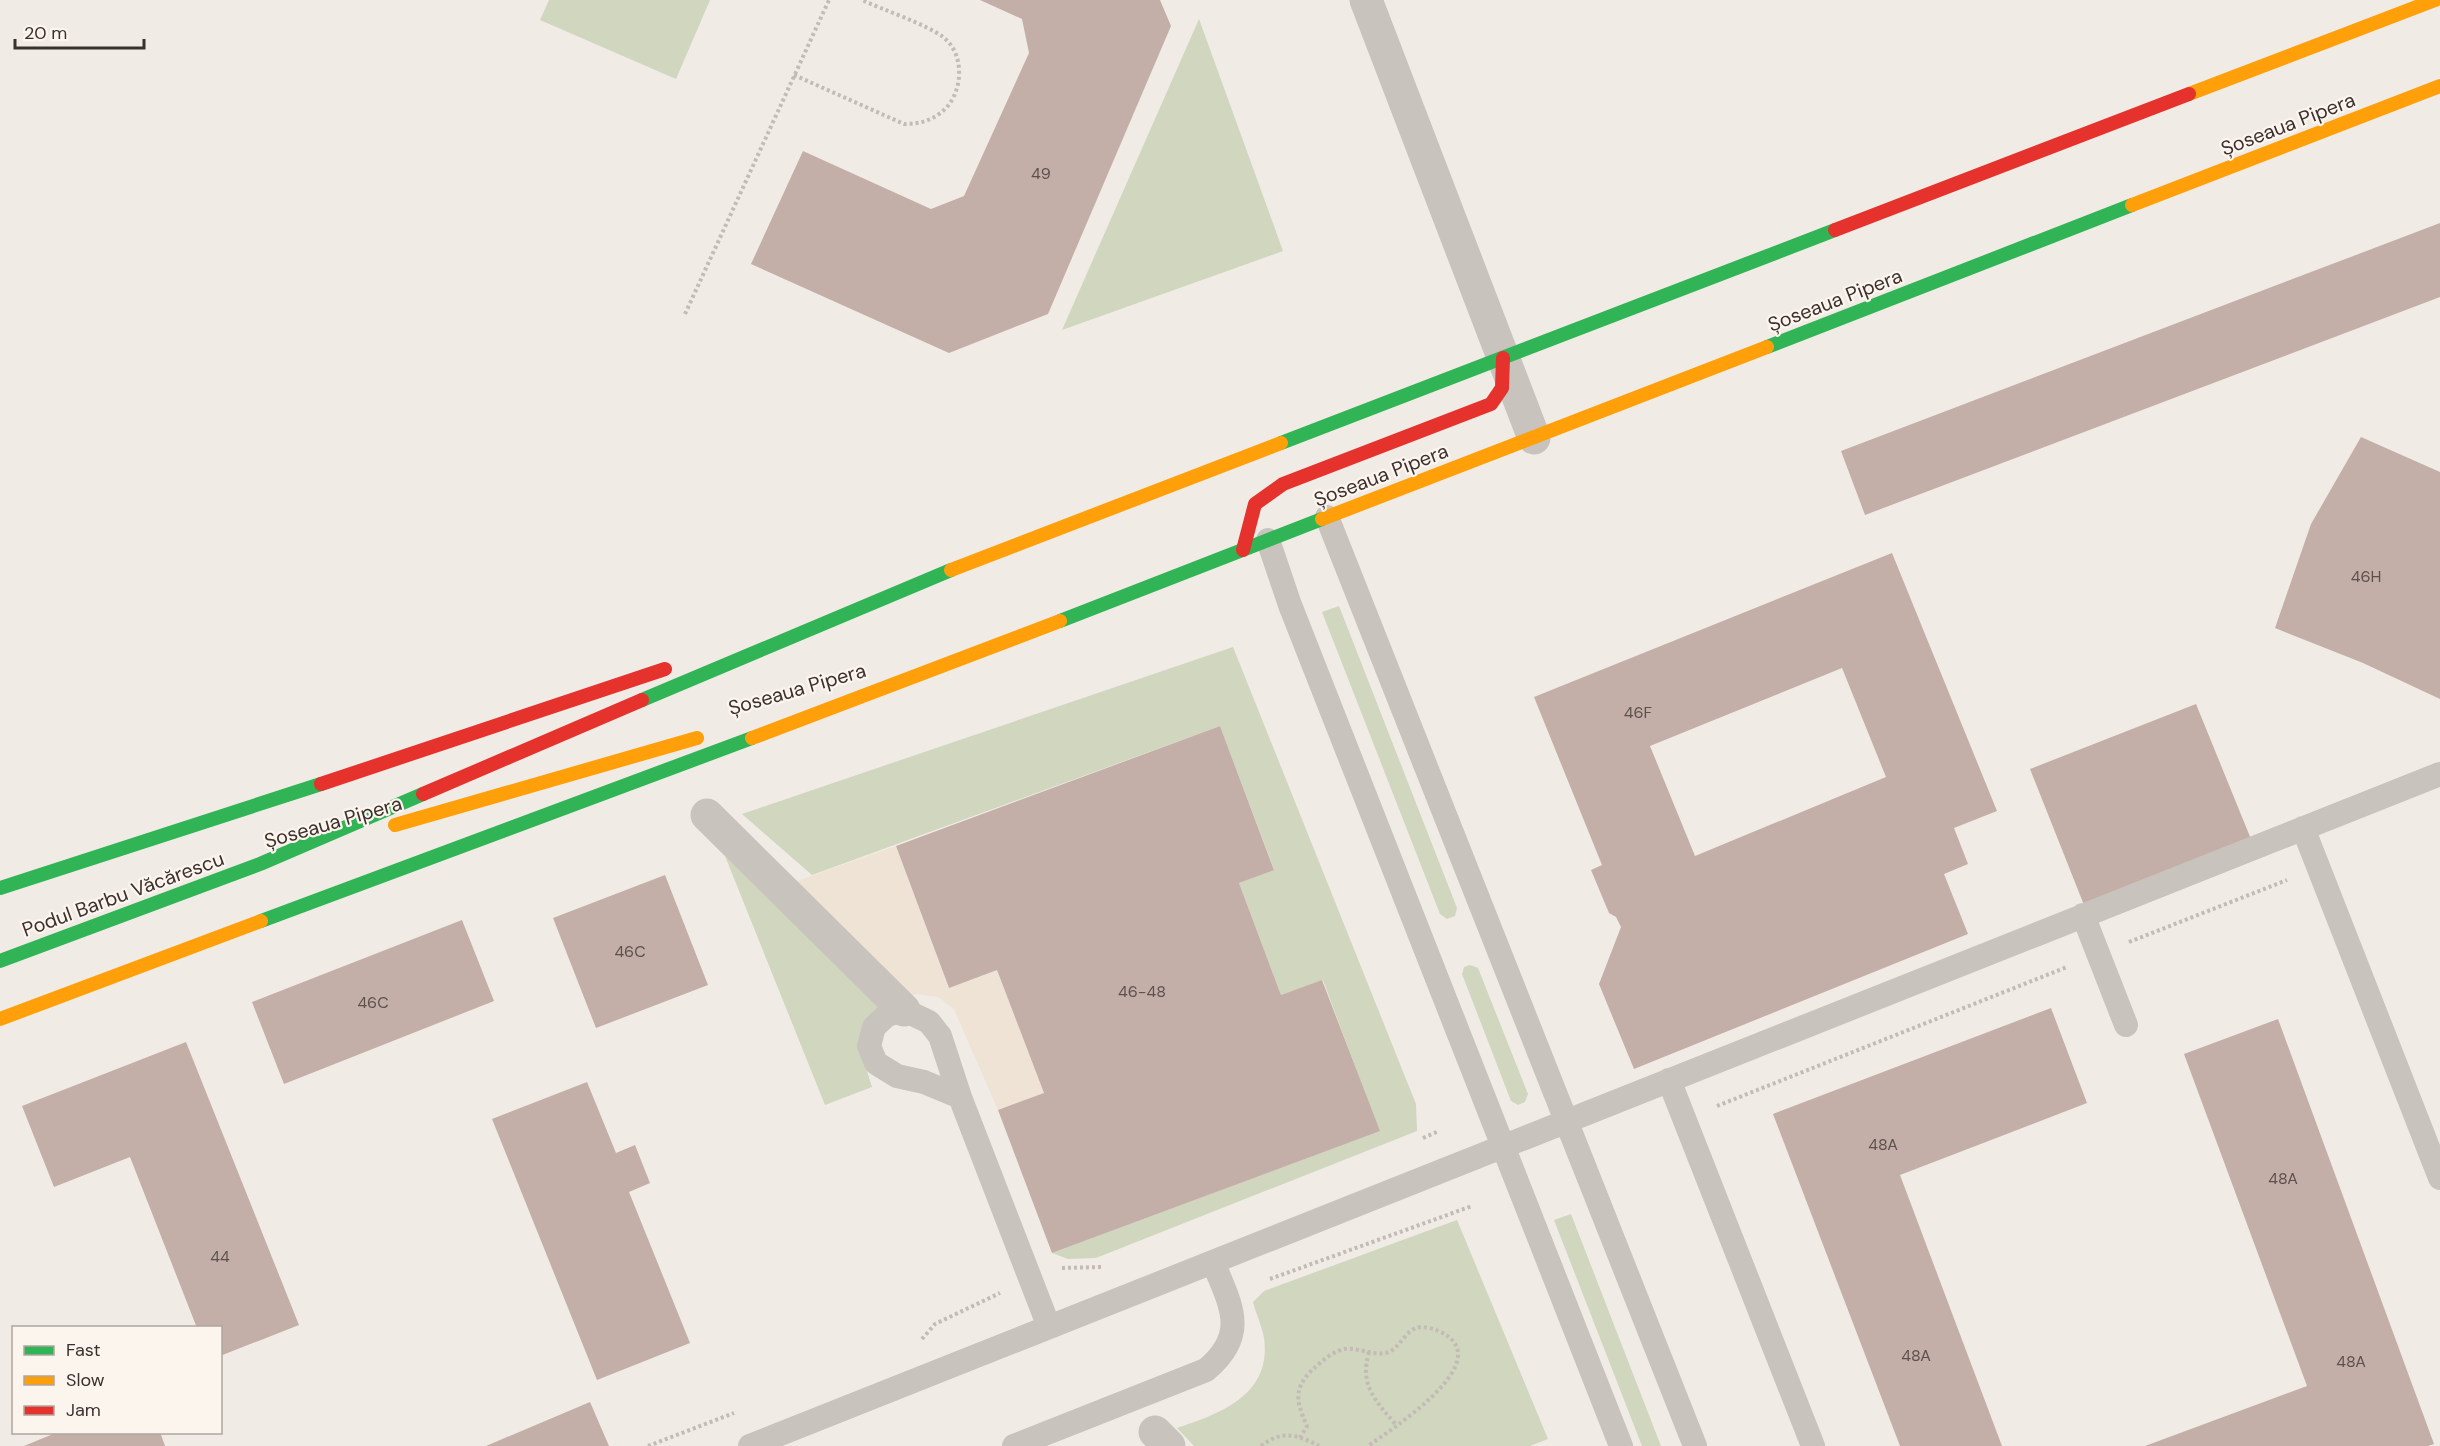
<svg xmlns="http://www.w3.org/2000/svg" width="2440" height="1446" font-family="'DM Sans',sans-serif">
<rect width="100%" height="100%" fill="#f0ebe5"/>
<!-- green -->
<path fill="#d1d6bf" d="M549,0H710L676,79L540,20Z
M1199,19L1283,251L1062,330Z
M1339,606L1457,908L1455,916L1447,919L1440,914L1322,612Z
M1233,647L1416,1104L1417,1131L1096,1258L1068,1259L1052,1253L1379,1131L1323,980L1281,995L1239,883L1274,869L1220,726L812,875L742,814Z
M725,856L883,1006L859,1046L872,1087L825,1105Z
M1470,965L1478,968L1528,1094L1525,1102L1518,1105L1511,1101L1462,974L1464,967Z
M1571,1214L1661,1446H1642L1554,1220Z
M1457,1220L1548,1439L1530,1446H1194L1177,1428C1220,1414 1272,1395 1264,1338C1262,1326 1256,1314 1253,1302L1264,1291Z"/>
<!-- plaza -->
<path fill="#eee3d5" d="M896,846L948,987L997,970L1044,1093L998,1110L954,1009L938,997L917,994L893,999L780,887Z"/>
<!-- building -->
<path fill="#c3afa7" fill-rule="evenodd" d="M980,0H1160L1171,26L1048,314L949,353L751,264L803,151L931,209L964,196L1029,53L1022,19Z
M2440,223V297L1865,515L1841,451Z
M2361,437L2440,472V699L2363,663L2275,628L2311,524Z
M1892,553L1997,811L1954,828L1968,864L1944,874L1968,934L1634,1069L1599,984L1621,927L1616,917L1609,913L1591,870L1602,865L1534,697ZM1842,668L1886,777L1695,856L1650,746Z
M2196,704L2253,844L2086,910L2030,769Z
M1220,726L1274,870L1239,883L1281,995L1322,980L1380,1131L1052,1253L998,1110L1044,1093L997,970L949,988L896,846Z
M665,875L708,985L596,1028L553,918Z
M462,920L494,1001L284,1084L252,1002Z
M2051,1008L2087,1103L1900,1175L2002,1446H1900L1773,1114Z
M2278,1019L2434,1444L2428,1446H2145L2307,1386L2184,1054Z
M186,1042L299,1325L220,1356V1328H197L130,1157L54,1187L22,1106Z
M587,1082L616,1153L635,1145L650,1183L629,1192L690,1343L597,1380L492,1119Z
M590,1402L609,1446H486Z
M58,1432H160L165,1446H24Z"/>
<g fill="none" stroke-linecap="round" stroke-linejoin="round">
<!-- path -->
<path stroke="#c2bbb6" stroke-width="4" stroke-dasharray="3 3" stroke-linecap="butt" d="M794,75L904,124C916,124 928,122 939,114C963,98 967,55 943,37C928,25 881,9 862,0
M685,314L829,0
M2129,942L2287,880
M1717,1106L2067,967
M1423,1138L1439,1131
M1062,1268L1102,1267
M1270,1279L1472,1206
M922,1339L935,1324L1000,1293
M1369,1352C1359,1386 1376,1401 1396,1425
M1300,1438L1307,1426C1293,1396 1295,1384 1320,1363C1327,1357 1335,1351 1344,1349C1359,1347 1374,1357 1389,1352C1400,1347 1404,1333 1416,1328C1424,1325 1439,1330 1446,1335C1493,1365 1389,1431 1368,1446
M648,1446L734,1413
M1261,1446C1282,1430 1296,1434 1319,1446"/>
<!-- lane -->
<path stroke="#c9c3be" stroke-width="24" d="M1327,517L1695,1446
M1268,540L1290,605L1621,1446
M2303,828L2440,1178
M2083,915L2126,1025
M1669,1080L1813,1446
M960,1097L924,1082L897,1076L876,1063L869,1046L874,1027L887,1015L904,1010L929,1022L940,1036L960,1097L1049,1327
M750,1446L2440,774
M1014,1446L1206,1370C1249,1334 1231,1306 1213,1262"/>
<!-- street -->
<path stroke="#c9c3be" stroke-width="33" d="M1366,0L1534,438
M707,815L904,1010
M1155,1432L1169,1446"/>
<!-- fast -->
<path stroke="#30b455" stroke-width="14" d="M1767,347L2132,205
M1281,443L1835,230
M1060,621L1322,519
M642,700L951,570
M0,888L321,784
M261,921L752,738
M0,961L260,864L423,794"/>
<!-- slow -->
<path stroke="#ff9f0a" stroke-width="14" d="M2189,94L2435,0
M2132,205L2440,86
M1322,519L1767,347
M951,570L1281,443
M752,738L1060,621
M395,825L697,738
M0,1019L261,921"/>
<!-- jam -->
<path stroke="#e5322d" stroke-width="14" d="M1835,230L2189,94
M1243,550L1255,504L1283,484L1491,404L1502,388L1503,358
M321,784L665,669
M423,794L642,700"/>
</g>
<g text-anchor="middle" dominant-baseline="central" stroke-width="4.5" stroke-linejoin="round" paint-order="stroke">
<!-- number labels -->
<g font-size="16" fill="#5d504a">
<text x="1041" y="173">49</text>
<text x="2366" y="576">46H</text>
<text x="1638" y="712">46F</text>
<text x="630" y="951">46C</text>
<text x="1142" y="991">46-48</text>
<text x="373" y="1002">46C</text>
<text x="1883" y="1144">48A</text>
<text x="2283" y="1178">48A</text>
<text x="220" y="1256">44</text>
<text x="1916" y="1355">48A</text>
<text x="2351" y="1361">48A</text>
</g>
<!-- street labels -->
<g font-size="20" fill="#3b302b" stroke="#fbf5ee">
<text transform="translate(2288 124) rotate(-21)">Șoseaua Pipera</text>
<text transform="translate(1835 300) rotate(-21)">Șoseaua Pipera</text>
<text transform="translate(1381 475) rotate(-21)">Șoseaua Pipera</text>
<text transform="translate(797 689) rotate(-16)">Șoseaua Pipera</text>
<text transform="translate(333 822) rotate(-16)">Șoseaua Pipera</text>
<text transform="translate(123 894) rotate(-20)">Podul Barbu Văcărescu</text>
</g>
</g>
<!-- legend -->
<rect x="12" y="1326" width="210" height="108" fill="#fbf5ee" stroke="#aea6a0" stroke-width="1.5"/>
<rect x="24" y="1346" width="30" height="9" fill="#30b455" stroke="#aea6a0" stroke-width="1.5"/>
<text x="66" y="1356" font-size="18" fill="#3b302b">Fast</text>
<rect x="24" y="1376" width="30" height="9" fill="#ff9f0a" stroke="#aea6a0" stroke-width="1.5"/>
<text x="66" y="1386" font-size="18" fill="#3b302b">Slow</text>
<rect x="24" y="1406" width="30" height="9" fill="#e5322d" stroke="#aea6a0" stroke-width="1.5"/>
<text x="66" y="1416" font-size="18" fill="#3b302b">Jam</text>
<!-- scale -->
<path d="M15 39v9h129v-9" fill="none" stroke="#3b302b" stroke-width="3"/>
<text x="24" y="39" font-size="18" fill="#3b302b" stroke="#fbf5ee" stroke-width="4.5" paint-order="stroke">20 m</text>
</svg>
